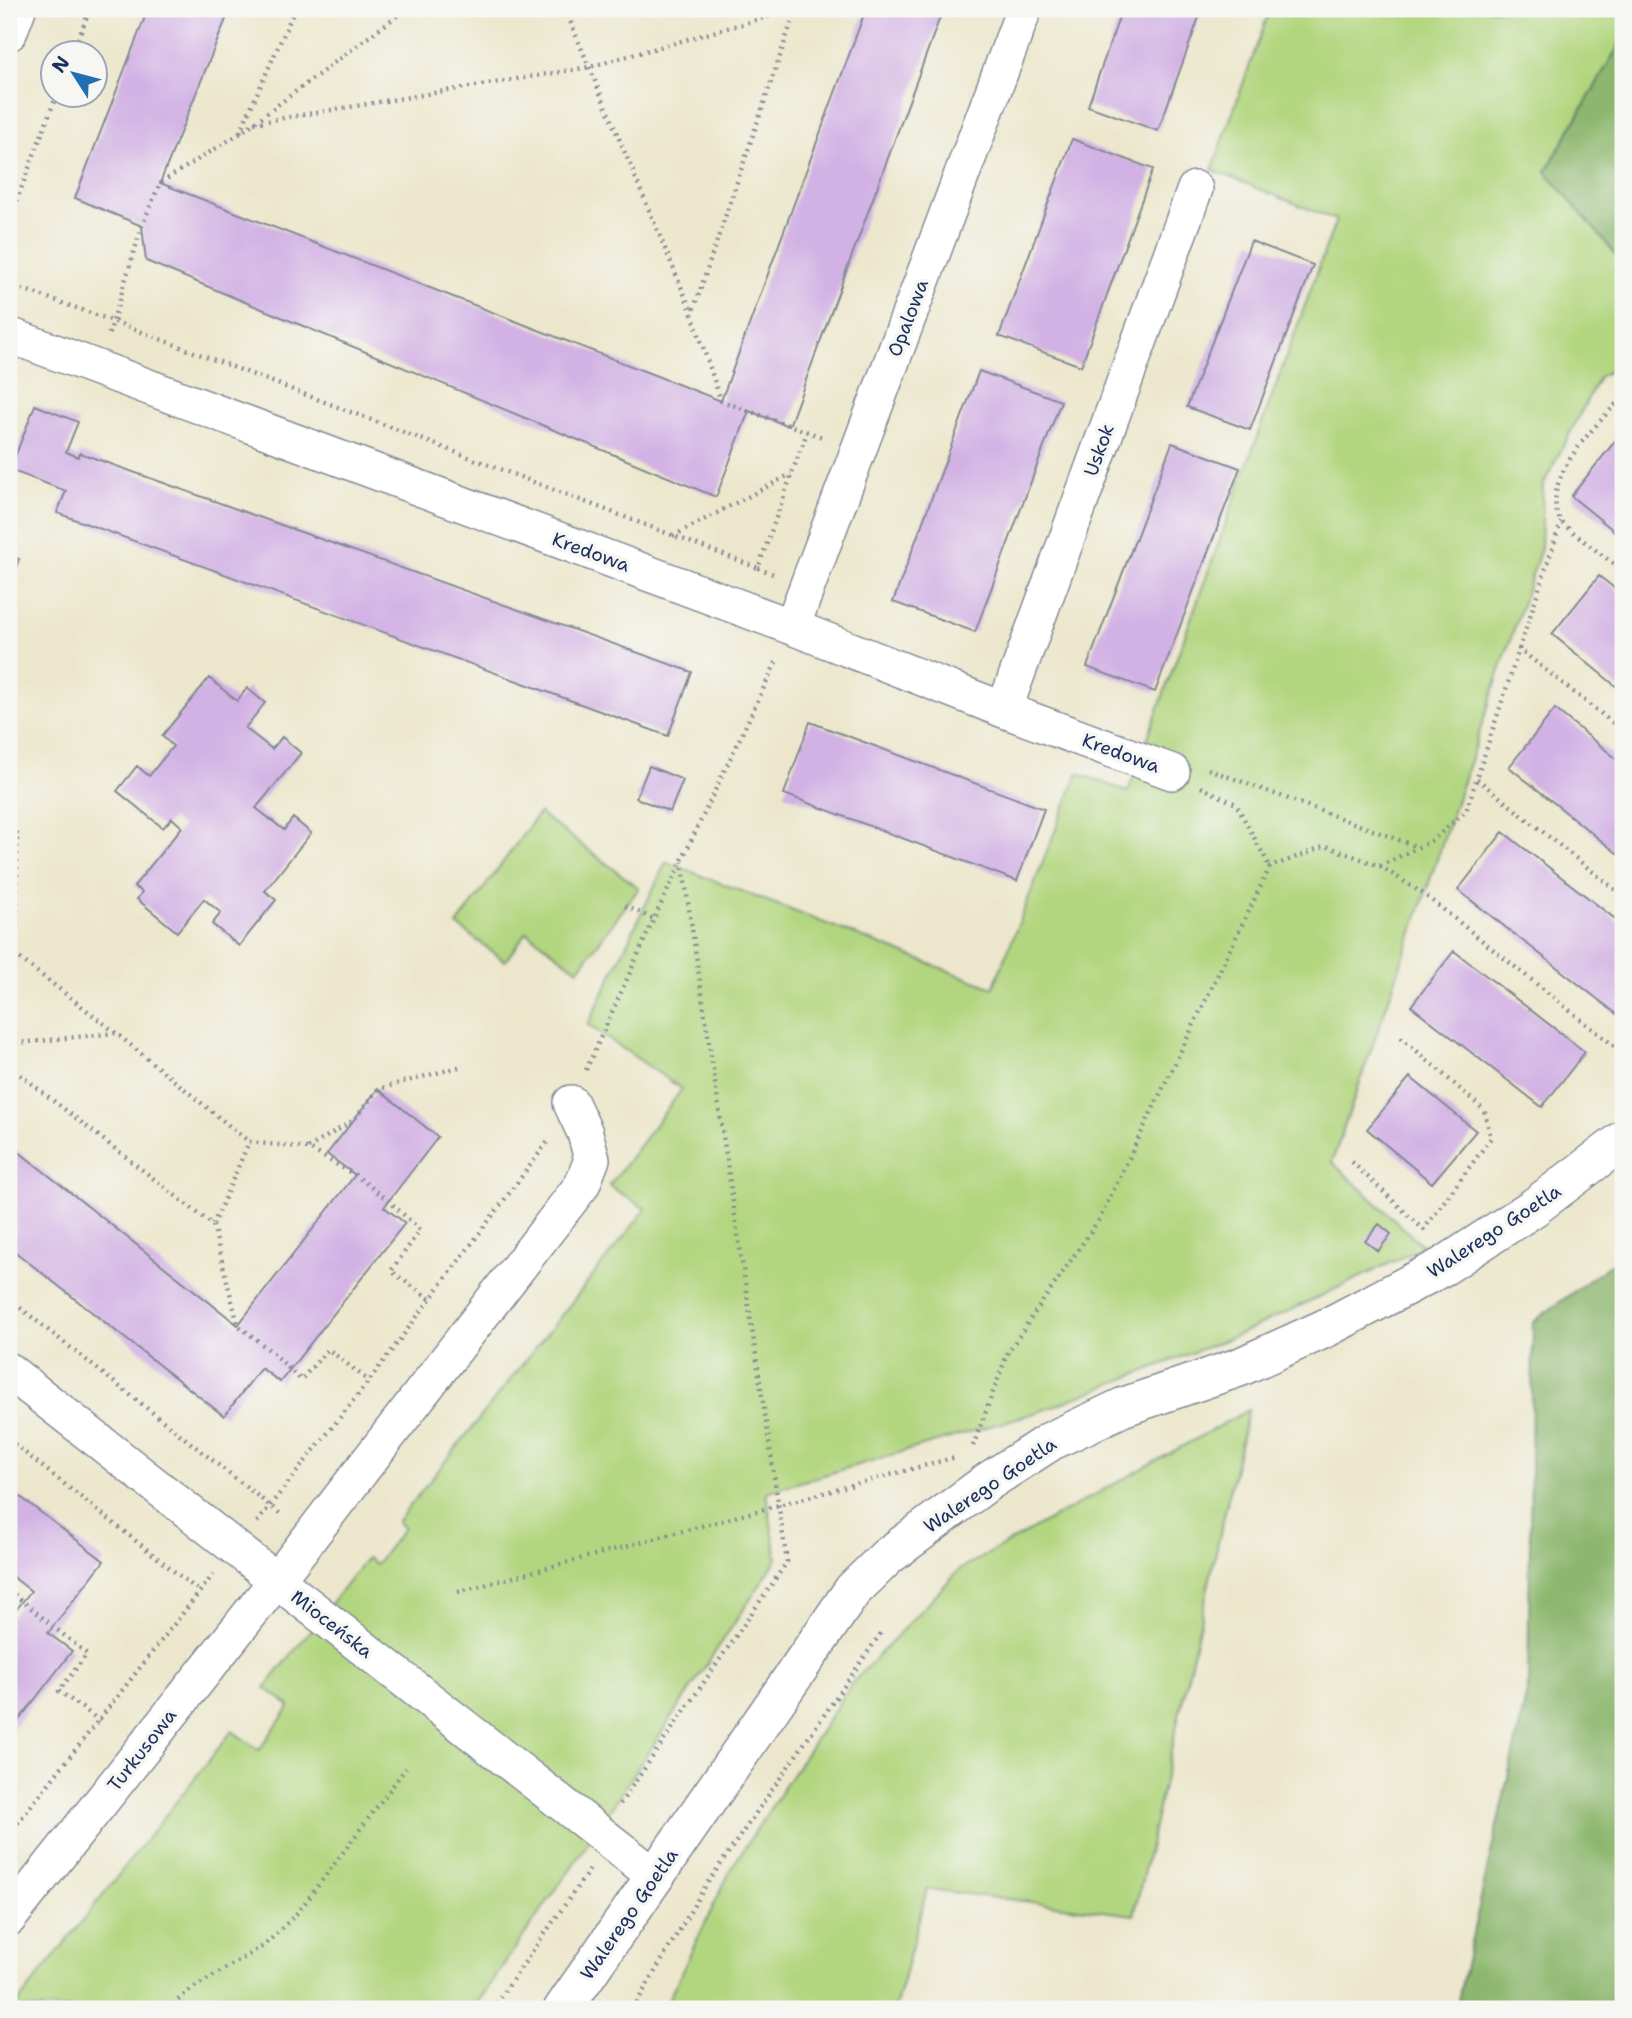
<svg xmlns="http://www.w3.org/2000/svg" width="1632" height="2018" font-family="'Shantell Sans',sans-serif">
<rect width="100%" height="100%" fill="#f6f6f2"/>
<filter id="ink" filterUnits="userSpaceOnUse"><feTurbulence type="fractalNoise" baseFrequency=".0143" numOctaves="2"/><feDisplacementMap in="SourceGraphic" scale="14" xChannelSelector="R" yChannelSelector="G"/><feConvolveMatrix kernelMatrix="1 2 1 2 8 2 1 2 1" color-interpolation-filters="sRGB"/></filter>
<filter id="wash" filterUnits="userSpaceOnUse"><feTurbulence type="fractalNoise" baseFrequency=".00686" numOctaves="4" result="noise"/><feDisplacementMap in="SourceGraphic" scale="28" xChannelSelector="R" yChannelSelector="G"/><feGaussianBlur stdDeviation="1.57" result="paint"/><feColorMatrix in="noise" values="0 0 0 0 0 0 0 0 0 0 0 0 0 0 0 0 0 1.4 0 .05"/><feComposite in="paint" operator="in"/></filter>
<g filter="url(#wash)">
<rect width="100%" height="100%" fill="#ece7cc"/>
<!-- green -->
<path fill="#b2d67f" stroke="#66826e" stroke-width="2" d="M1270,9H1623V38L1546,171L1623,263V363L1599,377L1543,485L1541,548L1425,895L1332,1162L1424,1247L1238,1335L1038,1412L766,1492L777,1559L584,1849L473,2009H13L232,1731L259,1750L290,1706L265,1688L367,1558L376,1564L404,1528L397,1522L646,1209L609,1186L682,1089L588,1025L666,862L993,988L1078,773L1128,792L1336,220L1212,170Z
M539,813L639,888L578,970L527,932L505,961L457,925Z
M1248,1410L1134,1915L927,1889L895,2009H664L732,1867L852,1683L959,1570Z"/>
<!-- forest -->
<path fill="#8db76e" stroke="#547366" stroke-width="2" d="M1623,38V263L1546,172Z
M1623,1255V2009H1456L1528,1688L1533,1322Z"/>
<g id="blocks">
<!-- building -->
<path fill="#d2b1e4" d="M148,9H230L160,183L721,401L866,9H943L789,426L749,411L716,497L146,261L142,226L75,198Z
M1122,9H1202L1158,131L1088,106Z
M1072,139L1153,169L1081,366L999,336Z
M1251,241L1313,265L1250,430L1187,407Z
M979,371L1061,401L975,632L893,602Z
M35,405L78,422L66,452L78,457L80,453L692,672L668,736L57,513L66,491L10,470Z
M1616,440L1623,446V538L1571,496Z
M1172,443L1240,468L1155,692L1087,667Z
M9,555L19,559L9,586Z
M1599,576L1623,595V692L1552,634Z
M209,678L237,701L247,688L265,703L245,728L272,749L282,737L301,753L256,808L284,830L293,818L311,833L265,891L276,900L239,946L212,924L221,913L204,899L177,932L137,899L142,892L134,886L182,827L172,818L163,828L117,791L137,766L149,776L173,746L162,736Z
M1555,709L1623,764V858L1509,767Z
M810,722L1044,809L1017,881L784,794Z
M649,766L683,780L670,812L636,798Z
M1503,832L1623,925V1019L1458,890Z
M1454,951L1585,1052L1542,1107L1411,1006Z
M1410,1077L1476,1131L1432,1183L1367,1129Z
M378,1089L438,1137L384,1207L405,1223L280,1382L261,1368L224,1416L9,1247V1144L238,1325L355,1175L327,1154Z
M1379,1224L1391,1234L1378,1251L1365,1241Z
M9,1488L104,1561L48,1633L72,1651L9,1733V1619L31,1591L9,1574Z"/>
</g>
</g>
<g filter="url(#ink)">
<use href="#blocks" fill-opacity="0" stroke="#848b95" stroke-width="2"/>
<g fill="none" stroke-linecap="round" stroke-linejoin="round">
<!-- minor casing -->
<g stroke="#848b95" stroke-width="38">
<path id="minor" d="M9,33L18,9
M9,335L792,627L1004,710L1172,772
M792,627L1024,9
M1004,710L1195,189
M9,1371L656,1877
M9,1918L276,1581L582,1185L592,1159L585,1133L571,1103"/>
</g>
<!-- tertiary casing -->
<g stroke="#848b95" stroke-width="41">
<path id="tertiary" d="M563,2009L853,1590L888,1556L989,1481L1051,1441L1123,1407L1240,1367L1326,1328L1444,1266L1533,1208L1623,1140"/>
</g>
<!-- path -->
<path stroke="#848b95" stroke-width="4.5" stroke-dasharray="2 5" stroke-linecap="butt" d="M565,9L692,313
M796,9L692,314L721,401L825,438
M73,52L90,9
M254,123L589,67L795,9
M240,132L295,9
M9,221L57,94
M9,284L113,321L758,568L807,432
M109,334L142,226L160,183L239,134L406,9
M1623,404L1615,405C1590,432 1540,481 1560,520C1565,528 1612,562 1623,571
M673,536L791,474
M758,568L776,575
M1518,648L1623,731
M1208,769L1418,847
M1477,779L1623,896
M1201,787L1236,804L1270,867
M1380,866L1433,840L1466,811L1561,522
M625,906L654,919
M9,936L17,926V831
M9,950L116,1033
M1401,1037L1484,1110L1491,1138L1424,1229
M9,1044L116,1033L249,1142L308,1148L355,1175L388,1200L420,1230L391,1271L430,1299
M9,1066L213,1225L238,1325L273,1353L301,1380L328,1349L369,1381
M586,1070L654,919L777,660
M308,1148L354,1120L378,1089L459,1067
M1352,1162L1425,1231
M213,1225L249,1142
M9,1299L283,1516
M9,1440L199,1591
M973,1446L1008,1352L1100,1218L1270,867L1326,846L1380,866L1425,895L1623,1053
M257,1522L369,1381L549,1140
M9,1590L87,1654L59,1691L100,1721
M458,1592L956,1457
M620,1804L787,1562L682,862
M9,1834L213,1575
M167,2009L193,1988L265,1945L300,1910L406,1768
M492,2009L590,1869
M633,2009L706,1885L881,1633"/>
<!-- minor -->
<use href="#minor" stroke="#fff" stroke-width="35"/>
<!-- tertiary -->
<use href="#tertiary" stroke="#fff" stroke-width="38"/>
</g>
</g>
<g text-anchor="middle" dominant-baseline="central" stroke-width="7" stroke-linejoin="round" paint-order="stroke">
<!-- street labels -->
<g font-size="19" fill="#1b2f5e" stroke="#f6f6f2">
<text transform="translate(908 318) rotate(-69)">Opalowa</text>
<text transform="translate(1099 450) rotate(-70)">Uskok</text>
<text transform="translate(591 552) rotate(20)">Kredowa</text>
<text transform="translate(1121 753) rotate(20)">Kredowa</text>
<text transform="translate(1494 1231) rotate(-33)">Walerego Goetla</text>
<text transform="translate(990 1485) rotate(-34)">Walerego Goetla</text>
<text transform="translate(332 1624) rotate(38)">Mioceńska</text>
<text transform="translate(142 1750) rotate(-52)">Turkusowa</text>
<text transform="translate(629 1914) rotate(-55)">Walerego Goetla</text>
</g>
</g>
<!-- margin -->
<rect width="1632" height="2018" fill="none" stroke="#f6f6f2" stroke-width="35"/>
<!-- north arrow -->
<g transform="translate(74 74) rotate(306)"><circle r="33" fill="#f6f6f2" stroke="#9ea6b7" stroke-width="2"/>
<path d="M0-5L12 26L0 18L-12 26Z" fill="#1f6fb2"/>
<text y="-10" font-size="19" font-weight="bold" text-anchor="middle" fill="#1b2f5e">N</text>
</g>
</svg>
